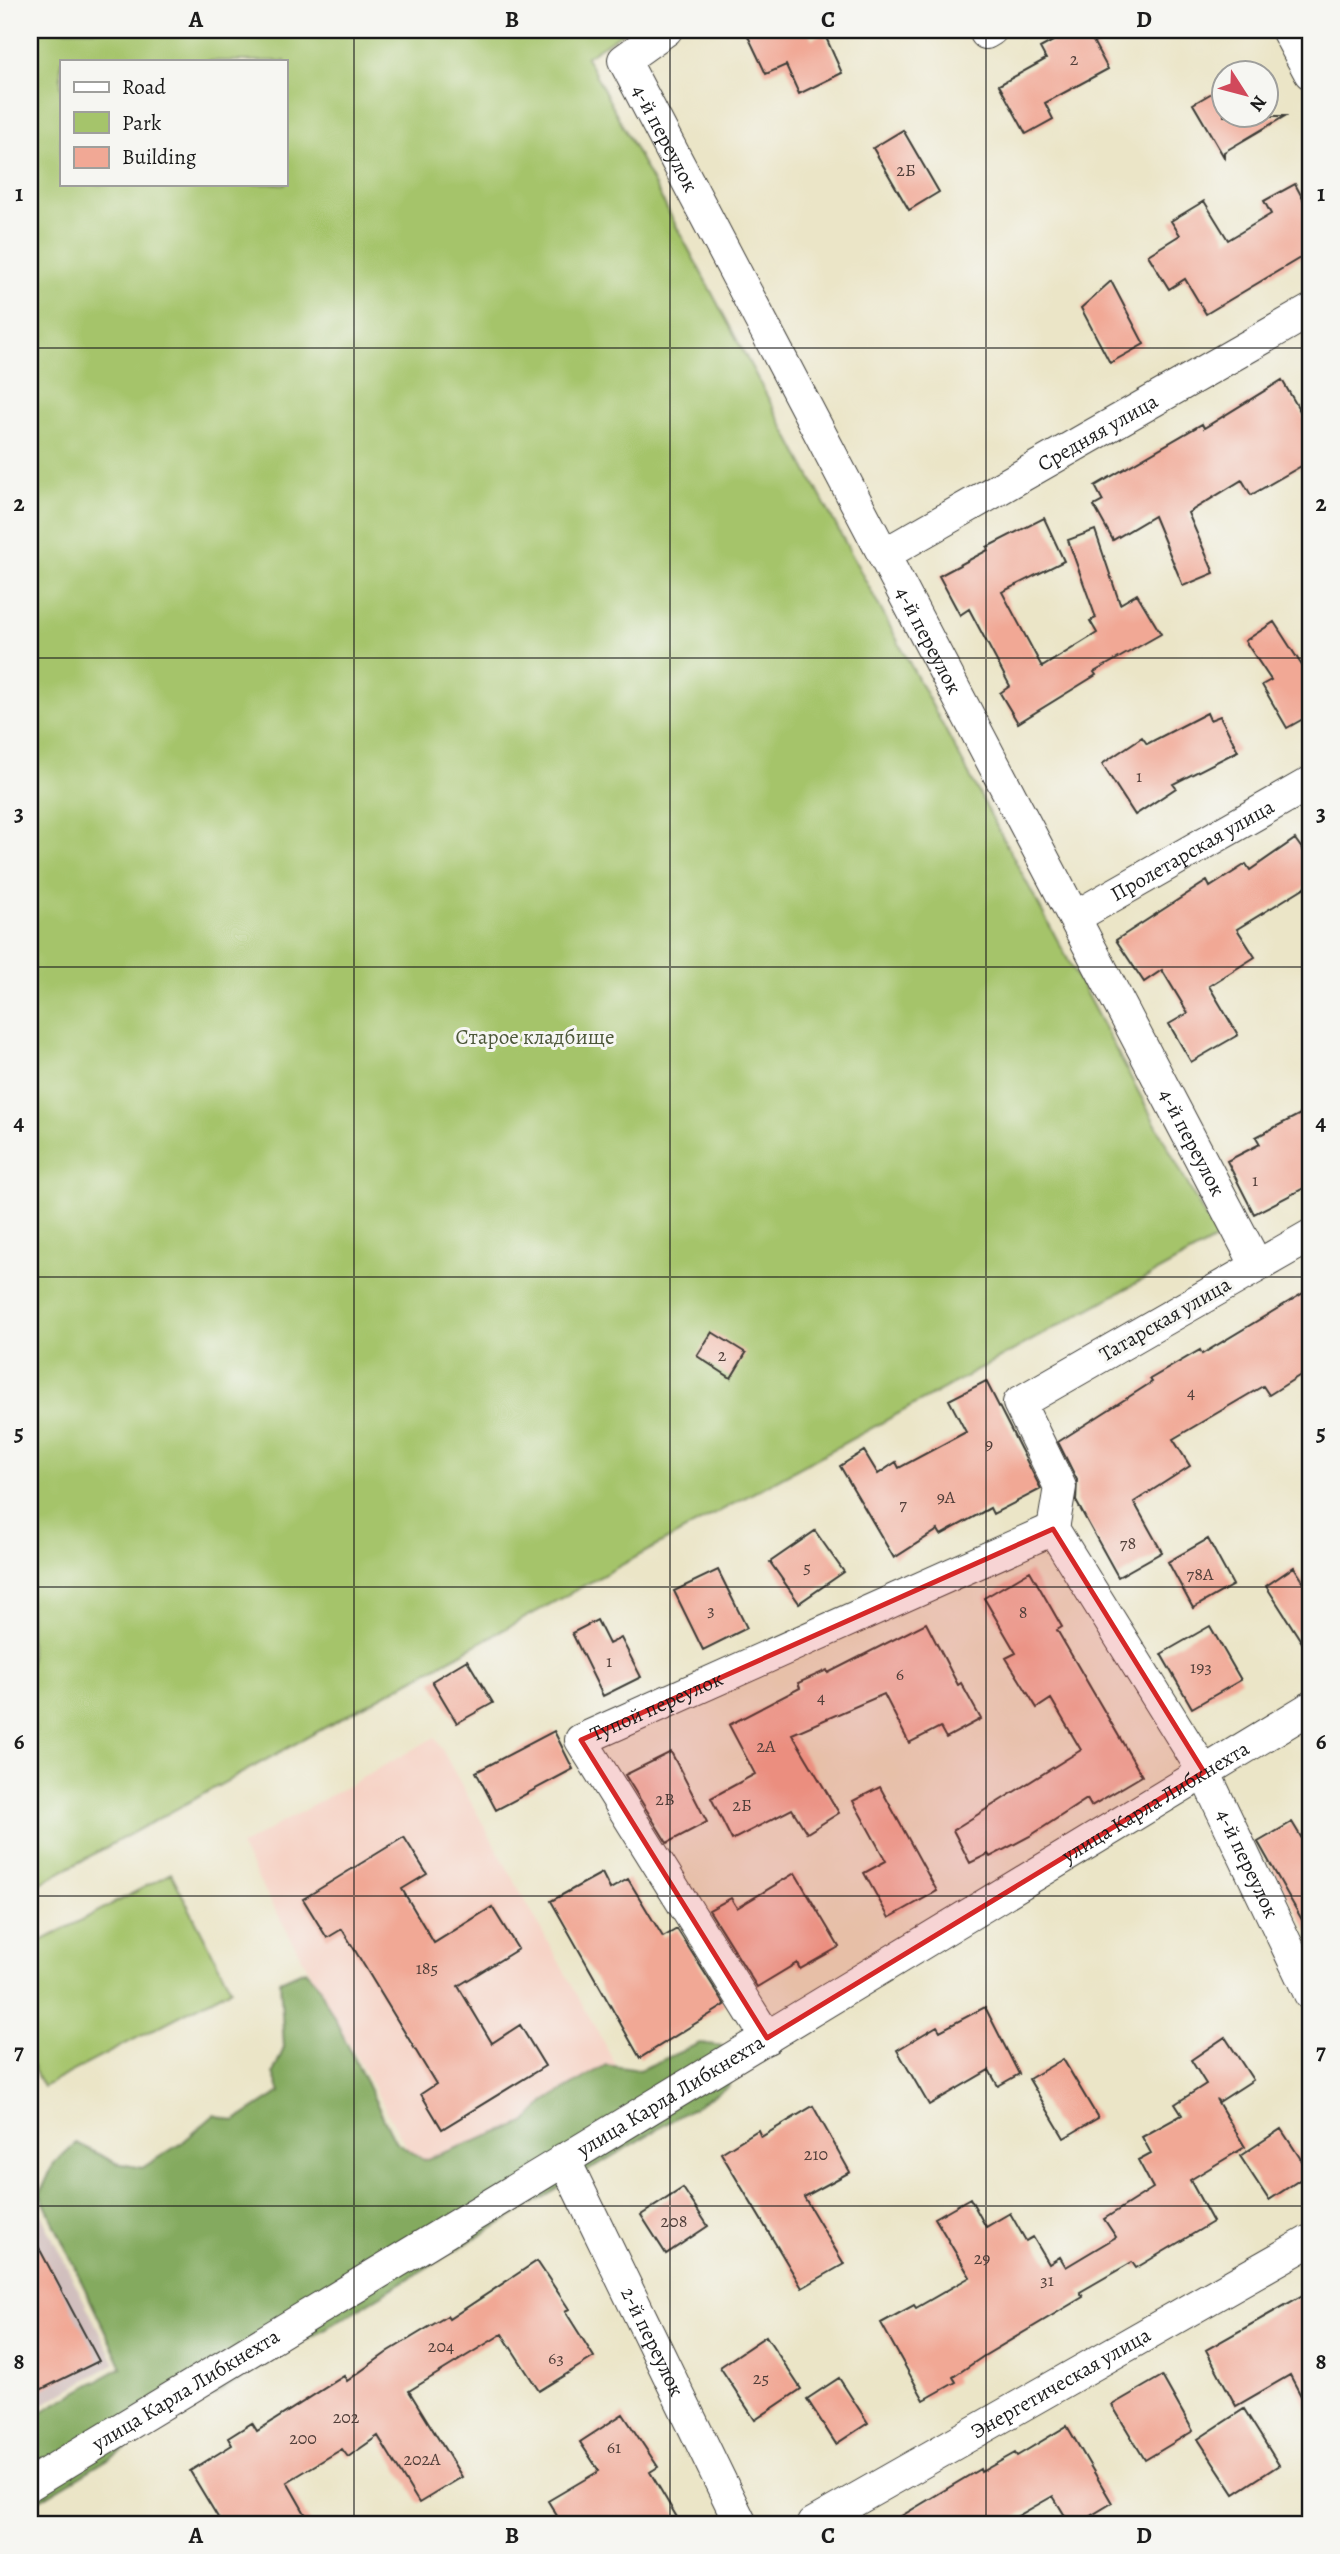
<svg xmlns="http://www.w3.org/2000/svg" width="1340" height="2554" font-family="Alegreya,serif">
<rect width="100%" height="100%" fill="#f6f6f2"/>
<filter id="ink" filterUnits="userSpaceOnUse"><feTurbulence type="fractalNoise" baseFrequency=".0143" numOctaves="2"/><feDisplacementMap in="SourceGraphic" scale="14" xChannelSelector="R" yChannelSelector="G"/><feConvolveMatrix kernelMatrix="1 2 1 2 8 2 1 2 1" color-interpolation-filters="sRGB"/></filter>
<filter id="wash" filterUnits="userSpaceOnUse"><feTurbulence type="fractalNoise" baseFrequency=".00686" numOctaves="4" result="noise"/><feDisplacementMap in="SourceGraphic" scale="28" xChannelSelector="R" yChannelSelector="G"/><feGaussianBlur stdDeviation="1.57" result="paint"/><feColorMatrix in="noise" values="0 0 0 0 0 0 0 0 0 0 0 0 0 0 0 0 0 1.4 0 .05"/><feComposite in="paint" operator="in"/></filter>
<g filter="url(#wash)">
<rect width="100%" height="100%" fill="#ebe5c7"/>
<!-- built -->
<path fill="#f6d2c4" d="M435,1737L622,2076L427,2184L240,1846Z"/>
<!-- industrial -->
<path fill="#d1bfbe" d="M30,2193L115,2363L30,2412Z"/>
<!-- green -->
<path fill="#a5c46b" stroke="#607044" stroke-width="2" fill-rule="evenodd" d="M30,30H627L586,57L1217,1239L30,1889ZM61,61H285V184H61Z
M171,1873L231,1989L43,2087L30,2062V1947Z"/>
<!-- forest -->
<path fill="#84aa5f" stroke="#50633e" stroke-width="2" d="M305,1970L317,1983L395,2141L424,2160L525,2123L547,2100L606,2065L640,2070L700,2043L722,2046L729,2086L30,2506V2418L122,2367L40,2194L54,2163L76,2143L116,2163L142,2168L183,2142L214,2115L235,2121L280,2092L273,2073L284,2048L280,1981Z"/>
<g id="blocks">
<!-- building -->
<path fill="#f1a895" d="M745,30H808L812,39L824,33L842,73L799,94L786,65L766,74Z
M1073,30H1087L1108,69L1045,103L1053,119L1026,134L999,85L1046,59L1040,48Z
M1224,86V116H1285L1224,152V157L1193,104Z
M903,130L939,192L909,210L873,148Z
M1295,184L1310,212V252L1206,314L1185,279L1169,289L1148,255L1180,235L1171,221L1204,201L1228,240L1271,214L1264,201Z
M1111,281L1144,344L1110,363L1081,308Z
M1282,380L1310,428V461L1251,495L1242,480L1188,513L1214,573L1183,586L1154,516L1113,540L1094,506L1103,501L1095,486L1202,424L1204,428Z
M1044,518L1064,561L1002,592L1042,667L1097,633L1090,621L1096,618L1068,540L1095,530L1120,604L1137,594L1161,634L1094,672L1096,675L1018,723L1000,693L1010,686L969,609L960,615L939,576L988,550L987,547Z
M1274,622L1310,678V715L1287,728L1262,685L1271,680L1245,641Z
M1207,713L1210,720L1220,716L1238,751L1173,784L1176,788L1135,815L1102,764L1142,737L1147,744Z
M1295,839L1310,860V884L1237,929L1255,957L1209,986L1238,1035L1191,1062L1169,1024L1188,1013L1162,970L1144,982L1116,940L1207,881L1210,887L1246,864L1250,870Z
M1310,1109V1185L1254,1214L1227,1161L1260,1144L1256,1137Z
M1310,1289V1369L1269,1395L1263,1386L1173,1439L1190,1466L1134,1502L1162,1552L1118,1577L1076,1501L1077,1480L1058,1442L1152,1382L1150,1379L1200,1350L1202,1354Z
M712,1332L746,1353L731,1378L697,1356Z
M986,1381L1041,1489L993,1514L990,1508L941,1535L938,1530L894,1558L840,1466L864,1451L878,1474L896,1462L899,1468L966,1432L949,1400Z
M815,1531L844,1572L799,1603L770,1562Z
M1208,1539L1233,1585L1193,1608L1168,1562Z
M1294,1567L1310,1592V1655L1266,1586Z
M718,1570L747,1628L703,1650L674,1591Z
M1030,1571L1062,1627L1057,1630L1142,1776L1091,1806L1087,1799L1030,1836L990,1857L988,1854L970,1863L953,1830L1081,1750L1051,1699L1037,1708L1006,1658L1016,1653L984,1598Z
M597,1620L609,1644L621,1638L641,1677L603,1696L572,1633Z
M926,1623L958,1685L961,1683L981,1719L946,1738L940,1727L909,1743L884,1694L792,1734L839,1813L807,1833L792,1809L732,1840L711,1798L755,1774L729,1725L800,1688L798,1683L827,1670L828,1673Z
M1210,1626L1241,1680L1192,1708L1161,1654Z
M467,1660L493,1703L457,1723L432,1681Z
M554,1731L573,1769L496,1810L476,1772Z
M671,1752L707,1822L667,1843L625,1775Z
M880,1787L937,1891L889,1918L864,1873L886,1861L853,1801Z
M1292,1822L1310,1852V1934L1258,1842Z
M404,1837L427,1874L402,1889L434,1943L492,1907L518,1949L458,1986L492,2043L520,2025L545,2066L442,2129L421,2094L436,2084L342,1929L327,1938L303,1899Z
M602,1873L610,1889L628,1879L663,1937L677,1929L725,2005L640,2058L551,1901Z
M795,1873L839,1947L800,1969L797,1963L757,1987L709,1910L731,1898L737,1908Z
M985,2007L1019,2074L998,2086L989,2070L929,2105L897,2050L937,2026L940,2031Z
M1225,2037L1253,2080L1219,2102L1216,2099L1245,2147L1190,2180L1213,2222L1136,2268L1132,2262L1080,2292L1083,2297L984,2356L953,2377L956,2382L924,2400L881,2323L914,2305L916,2308L970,2277L935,2218L970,2198L986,2227L1010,2213L1026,2241L1033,2237L1049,2264L1060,2257L1066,2267L1116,2237L1104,2219L1153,2188L1138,2160L1151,2153L1142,2137L1182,2115L1175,2104L1206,2084L1191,2060Z
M1063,2059L1098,2118L1064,2138L1029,2079Z
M813,2106L850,2172L804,2197L844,2264L802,2288L721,2153L758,2130L761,2137Z
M1281,2129L1310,2173L1269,2200L1240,2156Z
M683,2188L708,2226L666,2254L641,2215Z
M30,2231L99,2361L30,2395Z
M537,2261L569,2309L565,2311L594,2357L539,2391L502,2334L409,2391L462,2477L419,2503L378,2436L348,2457L342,2449L287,2482L311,2524H222L190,2471L232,2445L228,2438L252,2423L257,2431L344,2376L347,2381L389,2351L447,2316L449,2319Z
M1310,2291V2413L1290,2375L1236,2406L1206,2350Z
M766,2336L801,2389L755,2420L720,2367Z
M1162,2376L1193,2431L1145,2460L1112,2405Z
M839,2378L868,2423L836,2444L807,2399Z
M1244,2409L1279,2465L1234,2494L1198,2439Z
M623,2414L658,2467L650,2472L681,2524H562L548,2501L599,2471L580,2442Z
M1067,2426L1112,2503L1077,2524H1070L1053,2496L1004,2524H888L980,2469L981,2472L1015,2453L1017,2456Z"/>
</g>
</g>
<g filter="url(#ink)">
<use href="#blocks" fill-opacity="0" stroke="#3b3a36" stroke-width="2"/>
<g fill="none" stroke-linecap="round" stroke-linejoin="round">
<!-- minor casing -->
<g stroke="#3b3a36" stroke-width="34">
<g id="minor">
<path id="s1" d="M666,30L624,60L1257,1266"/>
<path d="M1287,30L1310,73"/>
<path d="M986,33L991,30"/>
<path id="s2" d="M885,554L1310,311"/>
<path id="s3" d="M1075,917L1310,783"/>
<path id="s4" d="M1310,1236L1019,1403L1060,1487L1053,1529L1204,1772L1310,1994"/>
<path id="s5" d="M767,2038L581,1740L1053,1529"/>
<path id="s6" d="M564,2159L741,2524"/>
<path id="s7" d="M30,2484L1310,1708"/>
<path id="s8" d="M813,2524L1310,2241"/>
</g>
</g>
<!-- minor -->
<use href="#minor" stroke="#fff" stroke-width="32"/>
</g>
</g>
<!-- marked area -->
<path fill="#d62828" fill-opacity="0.2" stroke="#d62828" stroke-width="5" stroke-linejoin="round" d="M1053,1529L1204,1772L767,2038L581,1740Z"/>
<!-- grid -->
<path fill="none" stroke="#1c1c1c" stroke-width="2" stroke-opacity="0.55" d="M354,30V2524M670,30V2524M986,30V2524M30,348H1310M30,658H1310M30,967H1310M30,1277H1310M30,1587H1310M30,1896H1310M30,2206H1310"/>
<g text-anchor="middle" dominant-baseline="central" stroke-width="6" stroke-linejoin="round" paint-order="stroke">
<!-- number labels -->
<g font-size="18" fill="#513f3a">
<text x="1074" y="59">2</text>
<text x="906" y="170">2Б</text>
<text x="1139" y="776">1</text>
<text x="1255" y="1180">1</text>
<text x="722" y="1355">2</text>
<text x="1191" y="1392">4</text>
<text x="989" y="1444">9</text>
<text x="946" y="1497">9А</text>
<text x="903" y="1504">7</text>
<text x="1128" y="1543">78</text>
<text x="807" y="1567">5</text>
<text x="1200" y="1574">78А</text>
<text x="711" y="1610">3</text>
<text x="1023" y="1612">8</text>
<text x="609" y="1661">1</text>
<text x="1201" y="1667">193</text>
<text x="900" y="1674">6</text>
<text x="821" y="1697">4</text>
<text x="766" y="1746">2А</text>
<text x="665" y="1799">2В</text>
<text x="742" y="1805">2Б</text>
<text x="427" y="1968">185</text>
<text x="816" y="2154">210</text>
<text x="674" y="2221">208</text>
<text x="982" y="2258">29</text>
<text x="1047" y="2280">31</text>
<text x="441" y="2346">204</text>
<text x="556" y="2358">63</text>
<text x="761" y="2378">25</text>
<text x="346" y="2417">202</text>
<text x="303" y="2438">200</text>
<text x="614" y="2447">61</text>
<text x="422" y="2459">202А</text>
</g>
<!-- street labels -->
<g font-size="21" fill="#1c1c1c" stroke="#f6f6f2">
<text stroke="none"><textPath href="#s1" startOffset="140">4-й переулок</textPath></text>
<text stroke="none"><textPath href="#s2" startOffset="245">Средняя улица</textPath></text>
<text stroke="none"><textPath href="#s1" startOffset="707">4-й переулок</textPath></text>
<text stroke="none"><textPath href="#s3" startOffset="135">Пролетарская улица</textPath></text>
<text stroke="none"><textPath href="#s1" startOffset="1274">4-й переулок</textPath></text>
<text transform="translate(1165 1319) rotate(-30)">Татарская улица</text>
<text stroke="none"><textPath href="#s5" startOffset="434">Тупой переулок</textPath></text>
<text stroke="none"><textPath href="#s7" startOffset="1316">улица Карла Либкнехта</textPath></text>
<text stroke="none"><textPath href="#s4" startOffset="859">4-й переулок</textPath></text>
<text stroke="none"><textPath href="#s7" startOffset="749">улица Карла Либкнехта</textPath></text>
<text stroke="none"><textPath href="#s6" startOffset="203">2-й переулок</textPath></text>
<text stroke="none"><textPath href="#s8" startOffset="285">Энергетическая улица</textPath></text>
<text stroke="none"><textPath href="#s7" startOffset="182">улица Карла Либкнехта</textPath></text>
</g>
<!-- park labels -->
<g font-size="21" fill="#4c5738" stroke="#f6f6f2">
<text x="535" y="1037">Старое кладбище</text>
</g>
</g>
<!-- margin -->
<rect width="1340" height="2554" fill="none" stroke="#f6f6f2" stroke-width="77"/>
<!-- legend -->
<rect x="60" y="60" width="228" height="126" fill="#f6f6f2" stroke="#9f9f9c" stroke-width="2"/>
<rect x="74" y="82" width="35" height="10" fill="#ffffff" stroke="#9f9f9c" stroke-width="2"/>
<text x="122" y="94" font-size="21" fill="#1c1c1c">Road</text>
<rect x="74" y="112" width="35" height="21" fill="#a5c46b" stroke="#9f9f9c" stroke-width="2"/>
<text x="122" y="130" font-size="21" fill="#1c1c1c">Park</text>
<rect x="74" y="147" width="35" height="21" fill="#f1a895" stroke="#9f9f9c" stroke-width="2"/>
<text x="122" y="164" font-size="21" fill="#1c1c1c">Building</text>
<!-- north arrow -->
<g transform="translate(1245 94) rotate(126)"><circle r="33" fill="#f6f6f2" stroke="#9f9f9c" stroke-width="2"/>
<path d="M0-5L12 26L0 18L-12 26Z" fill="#d1495b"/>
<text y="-10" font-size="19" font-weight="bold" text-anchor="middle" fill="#1c1c1c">N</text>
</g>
<rect x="38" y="38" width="1264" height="2478" fill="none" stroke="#1c1c1c" stroke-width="2.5"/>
<g font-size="23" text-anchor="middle" font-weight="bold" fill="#1c1c1c">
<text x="196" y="27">A</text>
<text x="512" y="27">B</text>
<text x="828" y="27">C</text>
<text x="1144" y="27">D</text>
<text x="19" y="201">1</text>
<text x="1321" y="201">1</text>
<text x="19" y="511">2</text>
<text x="1321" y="511">2</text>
<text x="19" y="821">3</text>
<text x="1321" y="821">3</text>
<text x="19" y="1130">4</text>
<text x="1321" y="1130">4</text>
<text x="19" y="1440">5</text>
<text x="1321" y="1440">5</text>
<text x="19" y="1749">6</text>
<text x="1321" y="1749">6</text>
<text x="19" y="2059">7</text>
<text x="1321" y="2059">7</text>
<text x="19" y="2369">8</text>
<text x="1321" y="2369">8</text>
<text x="196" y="2543">A</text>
<text x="512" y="2543">B</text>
<text x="828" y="2543">C</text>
<text x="1144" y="2543">D</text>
</g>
</svg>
